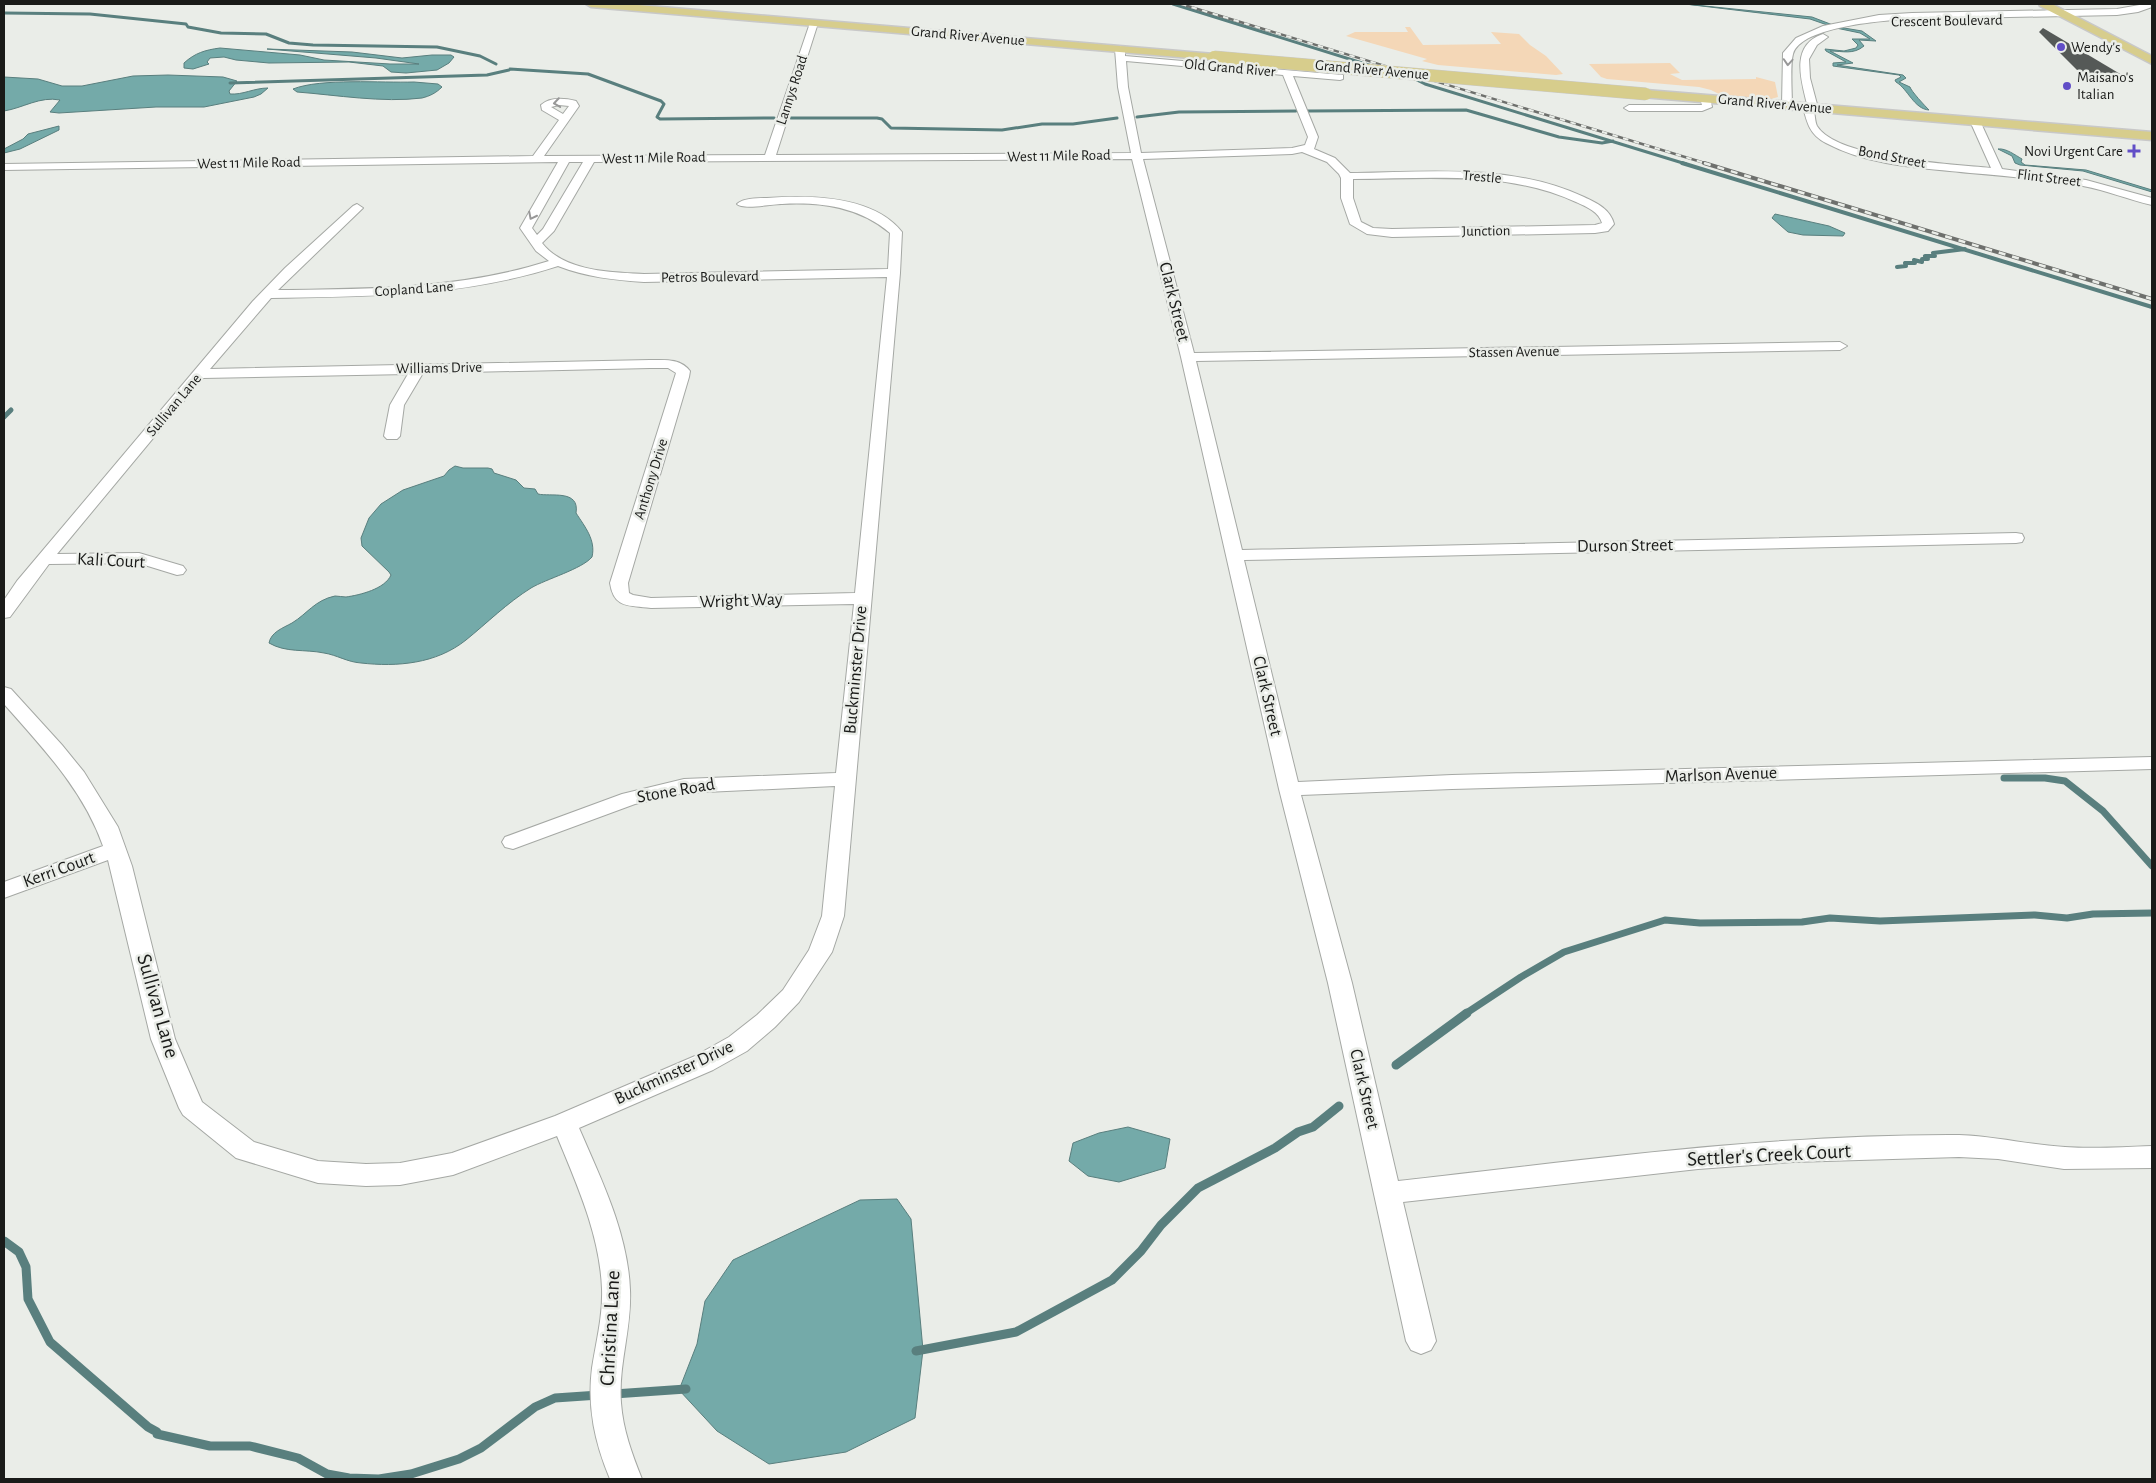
<svg xmlns="http://www.w3.org/2000/svg" width="2156" height="1483" font-family="'Alegreya Sans',sans-serif">
<rect width="100%" height="100%" fill="#eaede8"/>
<!-- green -->
<path fill="#f4d7b7" d="M1405,27H1410L1423,45L1501,44L1491,32L1519,34L1530,45L1546,56L1563,74L1556,75L1438,65L1422,61L1427,59L1346,36L1355,32H1408Z
M1670,63L1680,73L1670,74L1682,80L1756,79V77L1775,82L1778,97L1771,99L1721,95L1711,90L1699,87L1607,79L1601,77L1589,64Z"/>
<!-- water -->
<path fill="#74aaa9" stroke="#597f7e" d="M1685,4L1812,17L1838,27L1862,31L1876,41L1859,40L1864,46C1853,55 1843,51 1830,51L1853,63L1837,65L1903,75L1906,78L1899,82L1910,87C1911,91 1925,106 1929,110C1914,109 1908,89 1896,82L1895,80L1901,77L1899,75L1833,66V63L1846,62L1826,51L1825,49L1844,51L1856,48L1858,45L1852,39H1870L1860,33L1836,28L1810,19Z
M220,48L300,55L324,60L390,64H419L376,58L267,49L352,52L402,58L432,55H451L454,57L449,63L437,70L406,73L391,72L383,66L349,62L269,63L236,60L224,57L210,58L207,62L209,64L193,69L184,68V63C195,53 205,50 220,48Z
M168,75L223,77L237,81L229,91L230,94C243,95 254,88 268,88L261,94L254,97L204,107H156L59,113L50,112L60,100C40,96 23,108 4,111V77L38,79L62,86H82L133,76Z
M414,82L438,84L442,87C436,93 430,96 422,98C383,103 336,95 297,92L293,89C321,78 382,83 414,82Z
M59,126V130L20,149L4,153V149L23,139L28,134Z
M1998,149C2006,148 2015,155 2022,159L2021,162L2025,165L2086,170L2152,190V192L2083,171L2020,165L2015,163L2012,156Z
M1775,214L1829,226L1845,233L1843,236L1803,235L1788,232L1772,218Z
M455,466L463,468H488L492,469L494,473L516,480L524,488L535,489L538,494C550,497 580,489 576,513C585,527 596,540 592,557C582,569 546,579 531,588C507,603 487,623 466,640C436,664 397,667 361,663C347,662 337,655 324,653C305,649 286,653 269,643C271,632 283,628 292,623C307,614 315,600 335,596C339,596 342,597 346,597C360,595 385,589 391,575L389,572L362,546L361,538L369,518L381,504L403,490L444,476L449,470Z
M1128,1127L1170,1139L1165,1168L1119,1182L1088,1176L1069,1161L1073,1143L1099,1133Z
M897,1199L911,1219L923,1350L915,1418L846,1452L769,1464L717,1431L679,1390L697,1344L705,1301L733,1260L860,1200Z"/>
<g fill="none" stroke-linecap="round" stroke-linejoin="round">
<!-- stream-far4 -->
<path stroke="#597f7e" stroke-width="3" d="M1173,4L1372,66
M4,13L90,14L186,24L188,27L221,33L266,34L289,43L313,45L437,47L480,56L496,64
M510,69L588,74L661,101L664,104L657,117L660,119L774,118
M1411,77L1425,84L1686,164
M230,83L487,75L509,70
M1308,111L1466,110L1559,137L1602,143L1613,141
M1137,117L1179,112L1296,111
M791,118H877L882,119L891,128L1002,130L1042,124H1073L1117,118"/>
<!-- stream-far3 -->
<path stroke="#597f7e" stroke-width="4" d="M1682,163L2152,307
M1897,267L1906,266L1905,263H1915L1914,260L1922,262V259H1928L1925,256H1935L1933,253L1965,249"/>
<!-- stream-far2 -->
<path stroke="#597f7e" stroke-width="5" d="M4,417L11,410"/>
<!-- stream-far1 -->
<path stroke="#597f7e" stroke-width="7" d="M2004,778H2045L2065,781L2103,811L2152,866
M1465,1014L1521,977L1564,952L1665,920L1700,923L1802,922L1830,918L1880,921L2035,915L2067,918L2093,914L2152,913"/>
<!-- stream -->
<path stroke="#597f7e" stroke-width="9" d="M1396,1065L1467,1013
M4,1241L19,1252L26,1267L28,1299L50,1342L148,1427L157,1432V1434L210,1446H250L298,1458L327,1474L349,1478L379,1479L411,1474L459,1459L481,1448L535,1407L555,1398L599,1395
M916,1351L1016,1332L1112,1280L1141,1251L1161,1225L1198,1188L1275,1148L1298,1132L1313,1127L1339,1106
M614,1394L686,1389"/>
</g>
<!-- building -->
<path fill="#555957" d="M2043,28L2132,81L2087,80L2039,32Z"/>
<g fill="none" stroke-linecap="round" stroke-linejoin="round">
<!-- minor casing -->
<g stroke="#a5a8a4" stroke-width="2">
<path id="minor" d="M2145,4H2152V7L2138,12L2117,15L1912,19C1887,20 1801,26 1793,54C1790,65 1792,93 1792,105L1787,108L1782,105L1783,53L1796,38L1823,26L1879,15L1912,13L2117,9Z
M814,20L818,23L776,155L1131,153L1118,87L1115,49L1120,46L1125,49V56L1343,75V79L1340,80L1293,76L1318,137L1314,149L1335,158L1350,173C1428,172 1511,163 1584,197C1597,203 1610,209 1614,224L1608,231L1595,233L1392,237L1367,234L1350,224L1341,198V178L1339,174L1327,162L1302,152L1292,154L1143,159L1194,353L1840,342L1847,346L1840,350L1196,361L1242,550L2016,533L2022,534L2024,538L2022,542L2016,543L1244,560L1298,782L1452,775L2152,757V769L1452,789L1301,795L1352,983L1398,1181C1584,1160 1771,1134 1959,1135C1995,1136 2029,1145 2065,1147C2093,1149 2123,1147 2152,1146V1168L2064,1169L1998,1159L1959,1157L1793,1162L1698,1169L1403,1202L1436,1341L1431,1350L1421,1354L1411,1350L1406,1341L1328,983L1279,789L1181,357L1132,159L594,162L554,231L542,243C565,272 611,272 644,274L888,269L890,233C859,207 822,202 782,204C772,204 743,210 737,204C743,198 758,198 767,198C809,195 873,195 902,232L900,273L844,916L832,952L799,1002L775,1027L747,1051L713,1070L579,1128C601,1179 628,1233 630,1290C632,1328 618,1365 621,1403C623,1430 632,1454 642,1479H610C595,1443 587,1408 592,1368C596,1342 603,1316 602,1289C600,1235 577,1185 557,1136L453,1175L400,1185L366,1186L318,1183L236,1158L183,1115L179,1108L151,1039L108,860L4,898V882L103,846C84,791 43,748 4,704V687L11,689L62,745L84,772L118,827L132,866L175,1039L202,1102L254,1142L318,1161L366,1164L400,1163L452,1153L555,1116L695,1056L729,1037L757,1015L783,990L809,950L822,916L835,786L684,793L635,804L513,849L505,847L502,842L505,837L622,794L684,779L836,773L854,604L651,608C629,605 614,609 610,583L676,373L668,368H650L423,373L404,405L400,436L397,439H387L384,436L390,405L408,374L203,378L57,554L139,553L183,566L186,570L183,574L177,575L138,563L49,564L10,617L4,618V600L17,581L253,301L285,268L353,206L357,204L363,208L278,290C370,289 461,289 549,261L536,251L520,228L558,162L4,170V164L533,156L559,120L542,110L541,105C550,97 564,98 576,101L579,106L544,156L765,155L810,23ZM1126,61L1283,75L1308,137L1305,145L1292,148L1141,153L1128,87ZM559,105L569,106L563,114L551,107ZM569,162H583L543,229L537,235L532,228ZM1353,179C1427,179 1507,170 1576,202C1587,207 1599,212 1602,223L1595,225L1392,229L1373,228L1361,222L1353,198ZM558,266C586,277 614,280 644,282L887,277L855,593L651,598L633,595L629,593L628,583L689,377L690,371C680,358 665,360 650,360L210,369L271,298C370,296 463,297 558,266Z
M1823,34L1828,37L1817,45L1809,59L1810,78L1818,108L1814,111C1815,115 1815,122 1817,126C1837,159 1954,164 1991,168L1970,121L1975,118L1980,121L2002,169L2086,180L2152,198V205C2129,200 2106,190 2083,186C2046,180 2008,176 1970,173C1923,168 1869,166 1826,143C1810,135 1807,123 1803,107L1807,104C1801,80 1790,45 1823,34Z
M1705,95L1710,98L1712,107L1702,111H1629L1624,108L1629,105H1702L1700,98Z"/>
</g>
<!-- major casing -->
<g stroke="#c8c8c8" stroke-width="3">
<path id="major" d="M586,4H626L1214,54L1220,57L1214,60L591,7Z
M2039,4H2052L2152,56V64L2040,6Z
M1646,90L2152,132V140L1642,97L1640,94Z"/>
</g>
<!-- minor -->
<use href="#minor" fill="#fff" fill-rule="evenodd"/>
<!-- major -->
<use href="#major" fill="#d7cd8c" fill-rule="evenodd"/>
<!-- rail-far1 casing -->
<g stroke="#6e706d" stroke-width="2.5">
<path id="rail-far1" d="M1181,4L1708,164"/>
</g>
<!-- rail casing -->
<g stroke="#6e706d" stroke-width="4">
<path id="rail" d="M1704,163L2152,299"/>
</g>
<!-- rail-far1 -->
<use href="#rail-far1" stroke="#eaede8" stroke-width="2" stroke-dasharray="5.5" stroke-linecap="butt"/>
<!-- rail -->
<use href="#rail" stroke="#eaede8" stroke-width="2.5" stroke-dasharray="7" stroke-linecap="butt"/>
<!-- major-bridge casing -->
<g stroke="#c8c8c8" stroke-width="13" stroke-linecap="butt">
<path id="major-bridge" d="M1214,57L1646,94"/>
</g>
<!-- major-bridge -->
<use href="#major-bridge" stroke="#d7cd8c" stroke-width="12"/>
</g>
<!-- one-way arrows -->
<defs><path id="oneway-chevron" d="M-2-3.5L2.5 0L-2 3.5" fill="none" stroke-width="1.6" stroke-linecap="round" stroke-linejoin="round" transform="scale(1.25)"/></defs>
<g stroke="#989898">
<use href="#oneway-chevron" transform="translate(1788 62) rotate(94)"/>
<use href="#oneway-chevron" transform="translate(557 103) rotate(171)"/>
<use href="#oneway-chevron" transform="translate(532 216) rotate(117)"/>
</g>
<!-- markers -->
<g fill="#614ec7" stroke="#eaede8" stroke-width="2">
<circle cx="2061" cy="47" r="5"/>
<circle cx="2067" cy="86" r="5"/>
<path d="M2131.5 143.5h5v5h5v5h-5v5h-5v-5h-5v-5h5z"/>
</g>
<g text-anchor="middle" dominant-baseline="central" stroke-width="5" stroke-linejoin="round" paint-order="stroke">
<!-- far-street labels -->
<g font-size="15" fill="#1a1b19" stroke="#eaede8">
<text transform="translate(1947 21) rotate(-1)">Crescent Boulevard</text>
<text transform="translate(968 36) rotate(5)">Grand River Avenue</text>
<text transform="translate(1230 68) rotate(5)">Old Grand River</text>
<text transform="translate(1372 70) rotate(5)">Grand River Avenue</text>
<text transform="translate(792 90) rotate(-72)">Lannys Road</text>
<text transform="translate(1775 104) rotate(5)">Grand River Avenue</text>
<text transform="translate(1059 156) rotate(-1)">West 11 Mile Road</text>
<text transform="translate(1892 157) rotate(11)">Bond Street</text>
<text transform="translate(654 158) rotate(-1)">West 11 Mile Road</text>
<text transform="translate(249 163) rotate(-1)">West 11 Mile Road</text>
<text transform="translate(1482 177) rotate(5)">Trestle</text>
<text transform="translate(2049 178) rotate(7)">Flint Street</text>
<text transform="translate(1486 231) rotate(-1)">Junction</text>
<text transform="translate(710 277) rotate(-1)">Petros Boulevard</text>
<text transform="translate(414 289) rotate(-4)">Copland Lane</text>
<text transform="translate(1514 352) rotate(-1)">Stassen Avenue</text>
<text transform="translate(439 368) rotate(-1)">Williams Drive</text>
<text transform="translate(174 405) rotate(-50)">Sullivan Lane</text>
<text transform="translate(651 479) rotate(-73)">Anthony Drive</text>
</g>
<!-- far-poi labels -->
<g font-size="15" fill="#1a1b19" stroke="#eaede8" text-anchor="start">
<text x="2071" y="47">Wendy's</text>
<text x="2077" y="77">Maisano's<tspan x="2077" dy="17">Italian</tspan></text>
<text x="2123" y="151" text-anchor="end">Novi Urgent Care</text>
</g>
<!-- street labels -->
<g font-size="18" fill="#1a1b19" stroke="#eaede8">
<text transform="translate(1174 302) rotate(76)">Clark Street</text>
<text transform="translate(1625 546) rotate(-1)">Durson Street</text>
<text transform="translate(111 561) rotate(3)">Kali Court</text>
<text transform="translate(741 601) rotate(-2)">Wright Way</text>
<text transform="translate(856 670) rotate(-85)">Buckminster Drive</text>
<text transform="translate(1267 696) rotate(77)">Clark Street</text>
<text transform="translate(1721 775) rotate(-2)">Marlson Avenue</text>
<text transform="translate(676 791) rotate(-10)">Stone Road</text>
<text transform="translate(59 870) rotate(-20)">Kerri Court</text>
<text transform="translate(674 1073) rotate(-25)">Buckminster Drive</text>
<text transform="translate(1364 1089) rotate(77)">Clark Street</text>
</g>
<!-- near-street labels -->
<g font-size="21" fill="#1a1b19" stroke="#eaede8">
<text transform="translate(158 1006) rotate(74)">Sullivan Lane</text>
<text transform="translate(1769 1155) rotate(-3)">Settler's Creek Court</text>
<text transform="translate(610 1328) rotate(-87)">Christina Lane</text>
</g>
</g>
<!-- border -->
<rect width="2156" height="1483" fill="none" stroke="#1a1b19" stroke-width="10"/>
</svg>
